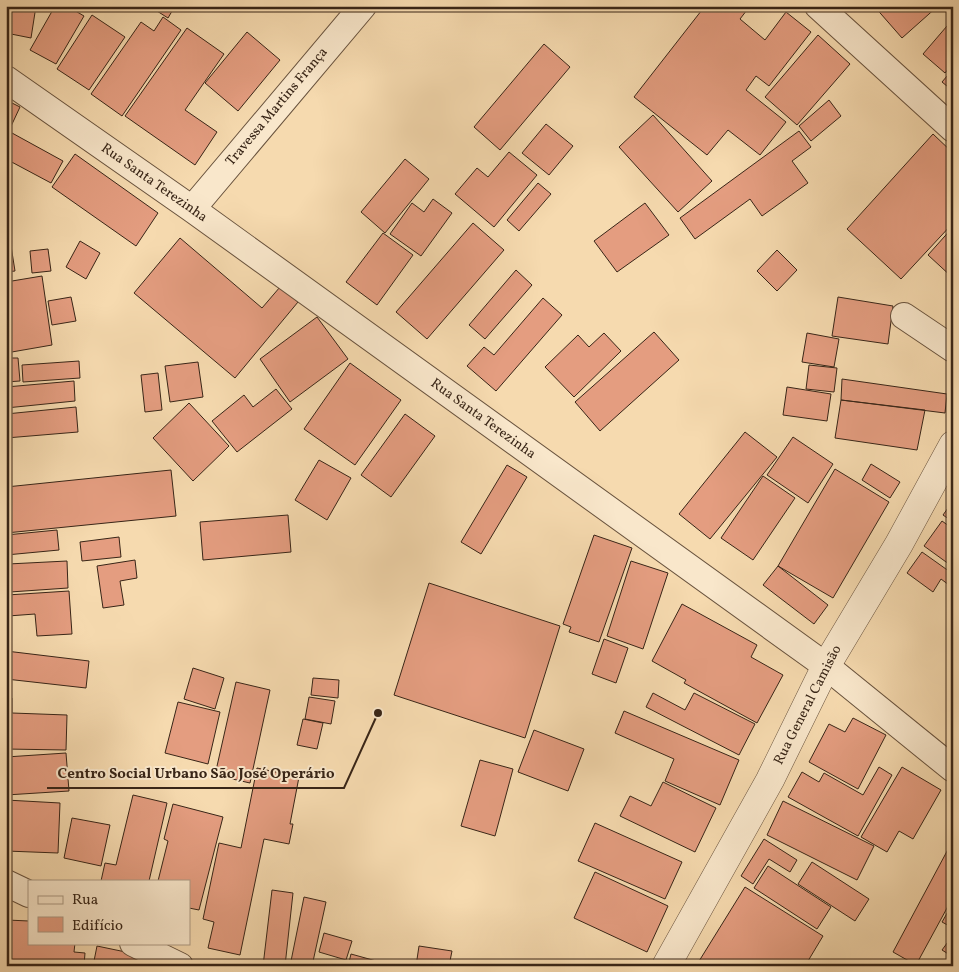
<svg xmlns="http://www.w3.org/2000/svg" width="959" height="972" font-family="Vollkorn,serif">
<rect width="100%" height="100%" fill="#f6daaf"/>
<filter id="stains"><feTurbulence type="fractalNoise" baseFrequency=".004" numOctaves="4"/><feColorMatrix values="0 0 0 0 .2 0 0 0 0 .09 0 0 0 0 .02 0 0 0 .5 -.17"/></filter>
<radialGradient id="worn" r=".72"><stop offset=".6" stop-color="#630" stop-opacity="0"/><stop offset="1" stop-color="#630" stop-opacity=".3"/></radialGradient>
<!-- building -->
<path fill="#e49d80" stroke="#382517" d="M6,6H36L31,38L6,33Z
M55,6H67L84,16L56,64L30,50Z
M149,6H175L168,18Z
M705,6H750L740,19L765,40L786,12L811,32L769,86L756,76L746,90L786,122L760,155L728,130L707,155L634,97Z
M874,6H938L902,38Z
M92,15L125,37L89,90L57,69Z
M163,17L181,30L122,116L91,94L141,22L154,31Z
M953,19V63L945,73L923,54Z
M187,28L224,54L185,110L217,132L195,165L125,116Z
M247,32L280,60L238,111L205,83Z
M818,35L850,64L797,125L765,97Z
M544,44L570,67L500,150L474,127Z
M953,69V91L942,82Z
M6,100L20,107L6,137Z
M829,100L841,116L811,141L799,126Z
M653,115L712,181L678,212L619,147Z
M546,124L573,146L549,175L522,153Z
M799,131L811,147L792,161L808,183L762,216L750,199L695,239L680,218Z
M12,133L63,161L51,183L6,159V143Z
M933,134L953,153V223L901,279L847,229Z
M509,152L537,175L494,227L455,194L477,168L488,177Z
M75,154L158,213L136,246L52,187Z
M405,159L429,179L385,233L361,212Z
M538,183L551,194L519,231L507,220Z
M433,199L452,213L421,256L390,234L412,203L424,212Z
M645,203L669,235L617,272L594,241Z
M473,223L504,250L427,339L396,312Z
M6,227H8L15,271L6,272Z
M953,227V278L928,255Z
M383,233L413,255L377,305L346,282Z
M180,238L262,308L280,287L298,302L235,378L134,293Z
M80,241L100,253L86,279L66,267Z
M48,249L51,271L32,273L30,251Z
M777,250L797,270L777,291L757,271Z
M516,270L532,285L485,339L469,325Z
M42,276L52,345L6,353V282Z
M71,297L76,321L52,325L48,301Z
M838,297L893,306L888,344L832,336Z
M543,298L562,315L496,391L467,366L484,347L494,355Z
M317,317L348,359L290,402L260,359Z
M654,332L679,360L600,431L575,402Z
M604,333L621,351L574,397L545,367L578,335L589,347Z
M807,333L839,339L834,367L802,362Z
M6,358H18L20,381L6,382Z
M79,361L80,378L23,382L22,365Z
M198,362L203,397L170,402L165,366Z
M350,363L401,400L355,465L304,429Z
M809,365L837,368L834,392L806,389Z
M158,373L162,410L145,412L141,375Z
M842,379L947,394L945,413L841,400Z
M74,381L75,401L6,408V387Z
M787,387L831,394L827,421L783,415Z
M276,389L292,409L237,452L212,421L244,395L253,407Z
M841,400L925,410L917,450L835,438Z
M189,403L229,446L193,481L153,438Z
M76,407L78,432L6,438V414Z
M405,414L435,436L391,497L361,475Z
M745,432L777,457L710,539L679,514Z
M793,437L833,464L808,503L767,475Z
M319,460L351,478L327,520L295,500Z
M871,464L900,482L890,498L862,480Z
M507,465L527,477L481,554L461,542Z
M835,469L889,502L833,598L778,566Z
M171,470L176,516L6,533V487Z
M763,476L795,498L753,560L721,538Z
M953,501V522L943,515Z
M288,515L291,552L203,560L200,522Z
M942,521L953,529V567L924,546Z
M57,530L59,550L6,555V535Z
M594,535L632,548L599,642L569,632L571,627L563,624Z
M119,537L121,557L82,561L80,542Z
M922,552L953,574V588L941,579L933,592L907,573Z
M135,560L137,578L120,581L124,605L103,608L97,566Z
M67,561L68,588L10,592L8,564Z
M631,561L668,573L643,649L607,636Z
M778,566L828,605L814,624L763,585Z
M429,583L560,626L525,738L394,695Z
M69,591L72,634L37,636L35,614L8,616L7,595Z
M682,604L757,645L751,657L783,675L757,723L684,683L686,680L652,661Z
M604,639L628,648L616,683L592,674Z
M6,651L89,661L86,688L6,679Z
M193,668L224,678L215,709L184,699Z
M313,678L339,680L338,698L311,695Z
M236,682L270,690L250,783L215,775Z
M653,693L685,710L694,693L755,724L739,755L646,707Z
M309,697L335,701L331,724L305,719Z
M6,698H12V713L67,715L66,750L6,749Z
M178,702L220,712L208,764L165,753Z
M624,711L739,760L720,805L665,781L674,759L615,733Z
M853,718L886,735L858,789L809,762L829,724L845,732Z
M303,719L323,723L317,749L297,745Z
M534,730L584,749L568,791L518,772Z
M66,753L69,791L6,795V757Z
M480,760L513,769L495,836L461,826Z
M879,767L892,775L858,836L788,797L802,772L819,782L824,773L863,795Z
M902,767L941,790L913,839L899,831L887,852L861,837Z
M257,768L299,777L290,824H293L289,844L264,839L240,955L208,948L214,922L203,919L219,843L241,848Z
M663,782L716,808L695,852L620,816L630,796L651,806Z
M133,795L167,803L149,881H101L105,863L116,865Z
M6,800L60,803L58,853L6,851Z
M783,801L874,846L857,880L767,835Z
M173,804L223,817L199,910L189,908V881H158L168,841L164,839Z
M72,818L110,825L101,866L64,858Z
M595,823L682,862L665,899L578,861Z
M764,839L797,860L790,872L769,859L753,884L741,876Z
M953,840V897L916,965L893,952Z
M812,862L869,899L855,921L798,884Z
M768,866L831,907L817,929L754,888Z
M595,872L668,906L647,952L574,918Z
M745,887L823,936L805,966H696Z
M272,890L293,893L285,966H263Z
M304,897L326,902L312,966H290Z
M953,903V928L942,922Z
M7,920L29,921V943H75L74,952L85,953L84,966L6,964Z
M324,933L352,941L346,960L319,952Z
M953,935V957L942,950Z
M97,946L140,955L138,966H93Z
M419,946L452,951L449,966H416Z
M351,954L387,964L386,966H348Z"/>
<g fill="none" stroke-linecap="round" stroke-linejoin="round">
<!-- minor casing -->
<g stroke="#68523d" stroke-width="28">
<path id="minor" d="M818,6L953,129
M6,79L192,209L826,666L953,769
M192,209L363,6
M904,316L953,349
M6,883L29,894
M133,943L180,966"/>
</g>
<!-- tertiary casing -->
<g stroke="#68523d" stroke-width="29">
<path id="tertiary" d="M666,966L770,780L826,666L899,544L953,445"/>
</g>
<!-- minor -->
<use href="#minor" stroke="#f9e7cb" stroke-width="26"/>
<!-- tertiary -->
<use href="#tertiary" stroke="#f9e7cb" stroke-width="28"/>
</g>
<g text-anchor="middle" dominant-baseline="central" stroke-width="4" stroke-linejoin="round" paint-order="stroke">
<!-- street labels -->
<g font-size="14" fill="#382517" stroke="#f9e7cb">
<text transform="translate(277 107) rotate(-50)">Travessa Martins França</text>
<text transform="translate(154 183) rotate(35)">Rua Santa Terezinha</text>
<text transform="translate(483 419) rotate(36)">Rua Santa Terezinha</text>
<text transform="translate(808 705) rotate(-63)">Rua General Camisão</text>
</g>
</g>
<!-- callouts -->
<path fill="none" stroke="#382517" stroke-width="2" d="M378 713L344 788H47"/>
<circle fill="#382517" stroke="#f9e7cb" stroke-width="2" cx="378" cy="713" r="5"/>
<g font-size="15" text-anchor="middle" font-weight="bold" fill="#382517" stroke="#f9e7cb" stroke-width="4" stroke-linejoin="round" paint-order="stroke">
<text x="196" y="778">Centro Social Urbano São José Operário</text>
</g>
<!-- margin -->
<rect width="959" height="972" fill="none" stroke="#f6daaf" stroke-width="25"/>
<rect x="8" y="8" width="944" height="957" fill="none" stroke="#382517" stroke-width="2.5"/>
<rect x="12" y="12" width="934" height="947" fill="none" stroke="#382517"/>
<!-- legend -->
<rect x="28" y="880" width="162" height="65" fill="#f9e7cb" stroke="#ac9983"/>
<rect x="38" y="896" width="25" height="8" fill="#f9e7cb" stroke="#ac9983"/>
<text x="72" y="904" font-size="15" fill="#382517">Rua</text>
<rect x="38" y="917" width="25" height="15" fill="#e49d80" stroke="#ac9983"/>
<text x="72" y="930" font-size="15" fill="#382517">Edifício</text>
<rect width="100%" height="100%" filter="url(#stains)"/>
<rect width="100%" height="100%" fill="url(#worn)"/>
</svg>
